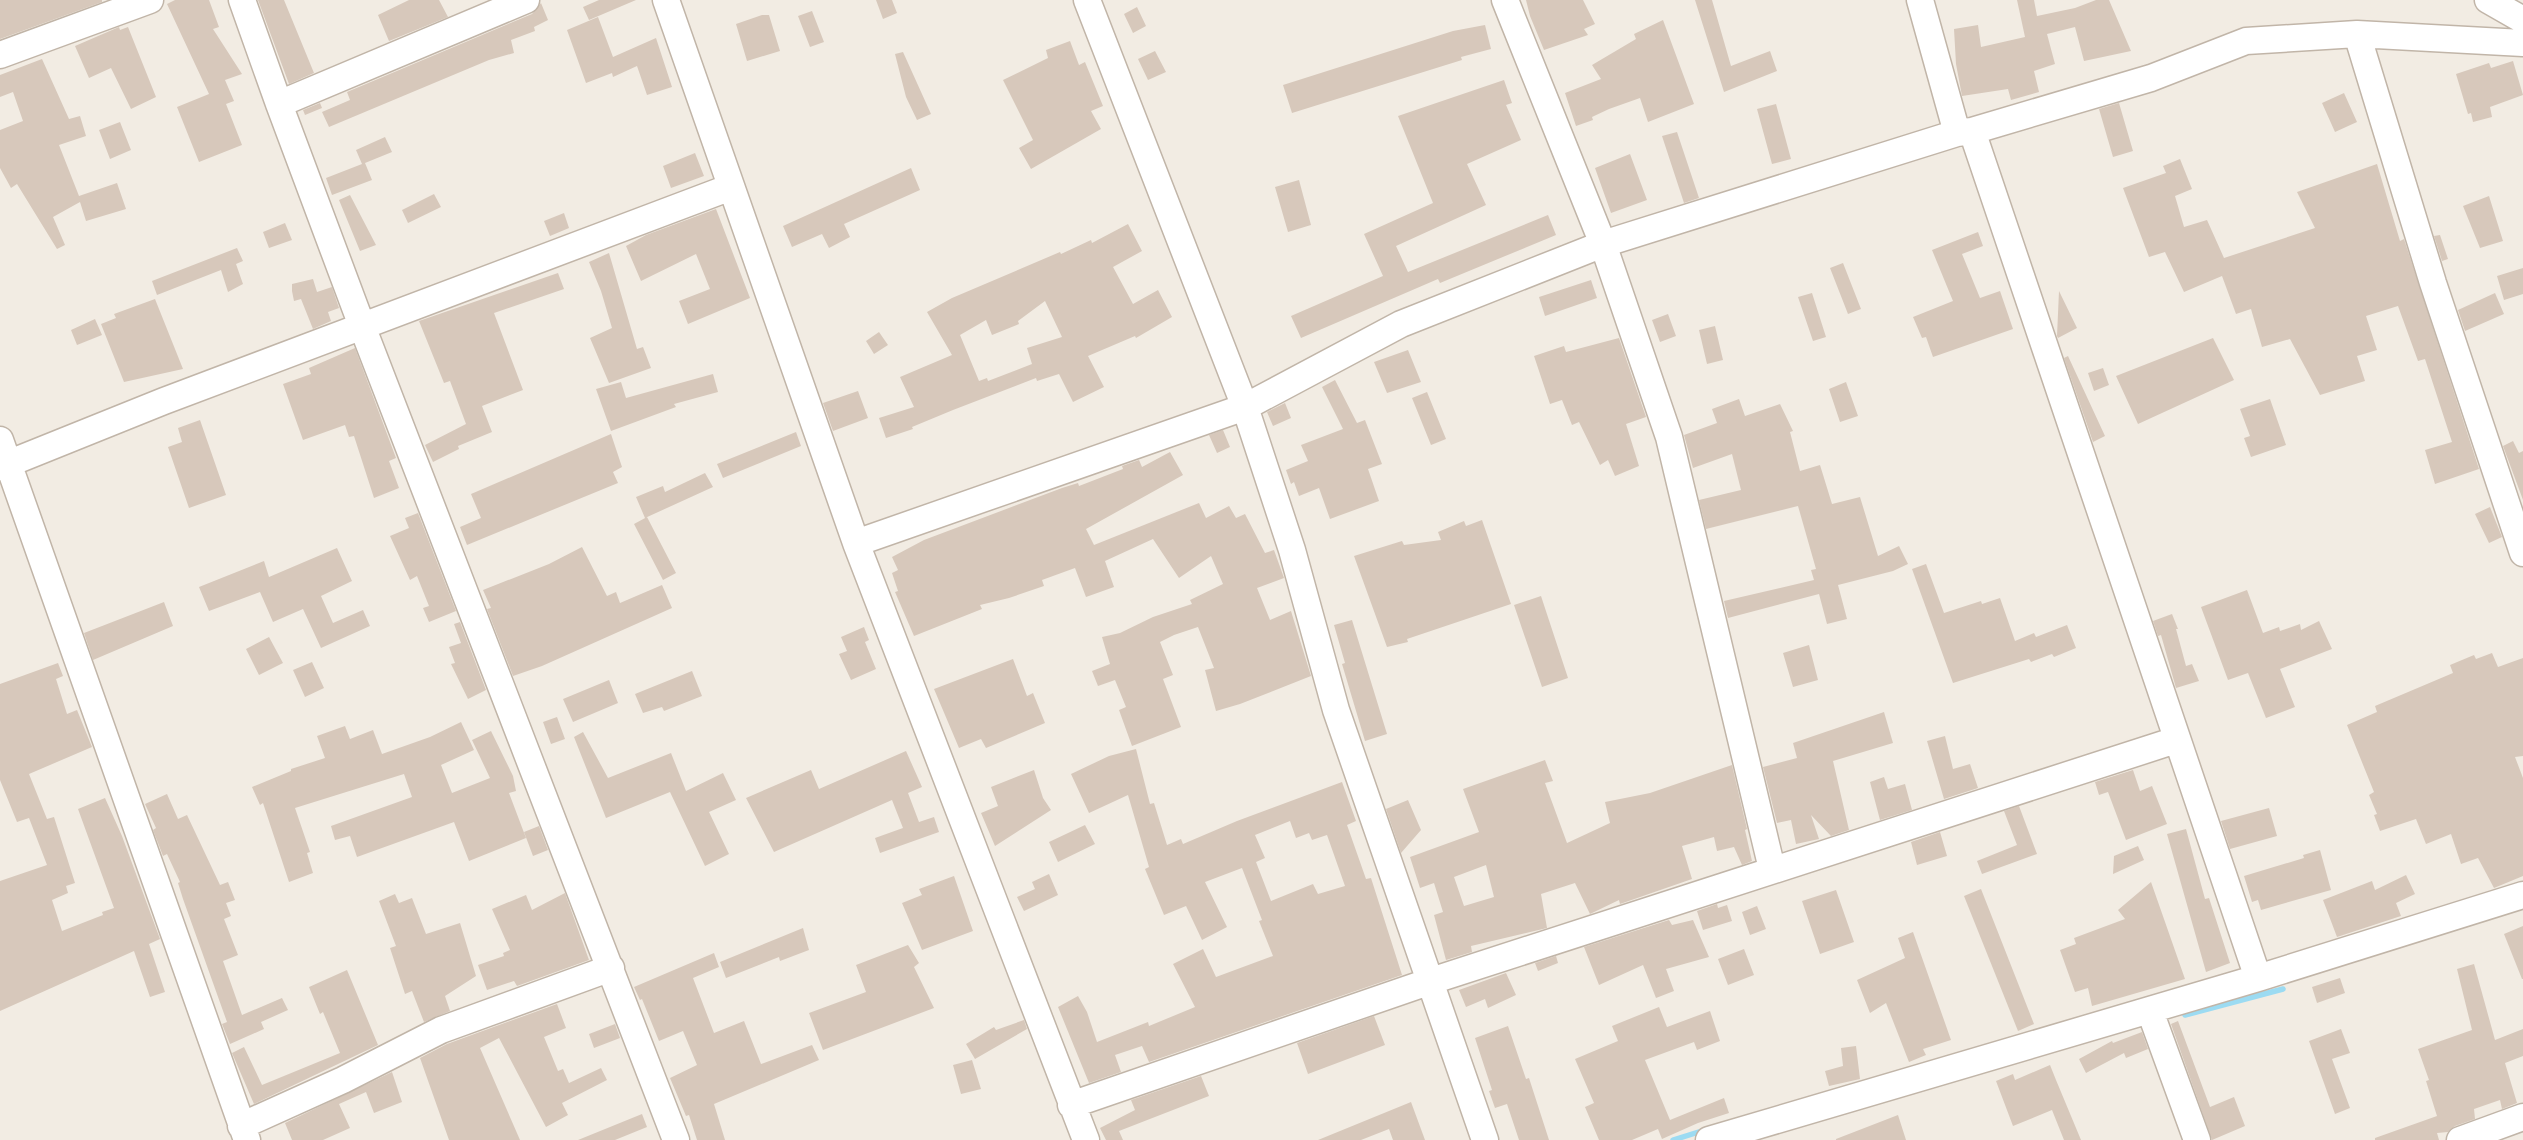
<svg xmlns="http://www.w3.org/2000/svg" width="2523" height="1140" font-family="'IBM Plex Sans',sans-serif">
<rect width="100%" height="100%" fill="#f2ece3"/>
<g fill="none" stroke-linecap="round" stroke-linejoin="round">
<!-- stream -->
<path stroke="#9cdbf2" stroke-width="5.5" d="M2185,1015L2283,989
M1673,1140L1705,1130"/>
</g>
<!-- building -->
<path fill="#d7c8bb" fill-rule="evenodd" d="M0,0H102V2L0,39Z
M175,0H209L219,27L213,29L242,74L225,80L234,101L226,104L242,145L199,162L177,107L209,94L167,4Z
M258,0H284L314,73L289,84Z
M409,0H439L448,17L389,41L378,15Z
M599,0H636L589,20L583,7Z
M876,0H892L897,13L883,19Z
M1526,0H1583L1595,24L1584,29L1588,35L1544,50L1530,16Z
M1695,0H1712L1731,66L1770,51L1777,71L1724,92Z
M2017,0H2034L2037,16L2075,8L2096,0H2109L2131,51L2084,61L2075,27L2047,34L2055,64L2034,71L2039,92L2011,100L2008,89L1962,96L1956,64L1954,29L1978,25L1981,47L2025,37Z
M541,3L548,20L534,27L535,31L511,40L514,53L489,60L329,127L322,112L350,100L347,92L532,14Z
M1137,7L1146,26L1133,33L1124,14Z
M812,11L824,42L810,47L798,16Z
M762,15H769L780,51L747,61L736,24Z
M598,17L613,57L656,38L672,87L647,95L637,66L613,77L612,73L586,83L567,30Z
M1663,20L1694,104L1648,122L1640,98L1609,109L1592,117L1593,120L1576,126L1565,93L1601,79L1592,65L1636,39L1634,34Z
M1485,25L1491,49L1461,57L1462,60L1292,113L1283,85L1453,31Z
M119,27L120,30L128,27L156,97L131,109L111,68L89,78L75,46Z
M1070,41L1079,65L1085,62L1103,106L1091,111L1101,129L1031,169L1019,148L1033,140L1003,80L1048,58L1046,50Z
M1155,51L1166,72L1148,80L1138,59Z
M903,52L931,114L917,120L906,97L895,54Z
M42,59L69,119L80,116L86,136L59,145L79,196L117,183L126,209L86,221L80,202L53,217L65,245L57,249L17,184L11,188L0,168V130L23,121L13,92L0,97V75Z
M2513,61L2523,95L2490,107L2492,117L2473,122L2471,113L2468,114L2456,74L2489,63L2491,68Z
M1504,80L1512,103L1506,105L1521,140L1467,164L1486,205L1396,246L1408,272L1548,215L1556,235L1440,283L1438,279L1301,338L1291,316L1383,276L1364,234L1433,203L1398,116Z
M2344,93L2357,122L2335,132L2322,103Z
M320,103L322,108L305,115L303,110Z
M2119,103L2133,151L2113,157L2099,109Z
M1776,104L1791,159L1772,164L1757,109Z
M120,122L131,150L110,159L99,130Z
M1677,132L1699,198L1684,203L1662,136Z
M385,137L392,152L365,163L372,180L332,195L326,178L362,164L356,150Z
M695,153L704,176L671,188L663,166Z
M1630,154L1647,200L1611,213L1595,168Z
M2180,159L2192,189L2175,196L2184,227L2207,220L2224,258L2315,228L2297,192L2377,164L2400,241L2404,239L2479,469L2435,484L2425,450L2452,442L2425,359L2418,361L2398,306L2366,316L2377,350L2357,356L2365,381L2320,395L2290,339L2262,347L2251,309L2236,314L2222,276L2184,292L2165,252L2149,257L2123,188L2166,173L2163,166Z
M911,168L920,190L844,224L850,237L829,248L822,234L792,247L783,226Z
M1299,180L1311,225L1288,232L1275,187Z
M434,194L441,207L408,223L402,210Z
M350,195L376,245L360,251L339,200Z
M2489,196L2503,241L2480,248L2463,206Z
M716,209L750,298L688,324L679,301L710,289L696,254L641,281L626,246L646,235Z
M564,213L569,228L550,236L544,221Z
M285,223L292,240L269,248L263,232Z
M1128,224L1142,251L1113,267L1133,304L1158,290L1172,317L1136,338L1135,336L1088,356L1104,387L1073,402L1059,374L1037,381L1036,378L953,410L912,427L913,429L886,438L879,418L914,407L900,377L952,355L927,312L952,298L1060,252L1061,254L1091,240L1092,243ZM1045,301L1062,337L1027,348L1032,364L988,381L987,378L979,381L960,335L986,320L992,335L1019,324L1018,321Z
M1978,232L1983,246L1962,254L1980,298L2000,291L2013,329L1933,357L1926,337L1922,338L1913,317L1953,301L1932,250Z
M2440,235L2448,259L2442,261L2434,236Z
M237,248L243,261L236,264L243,284L228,292L221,270L157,295L152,281Z
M609,253L637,349L643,347L651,368L609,383L590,338L612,328L601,291L589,262Z
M1843,263L1861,309L1848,314L1830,268Z
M2523,268V294L2504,300L2497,276Z
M558,273L564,289L494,313L523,390L482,406L492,432L458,446L459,449L433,462L425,445L466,424L450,381L444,383L419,321Z
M313,279L317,292L332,287L339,308L328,312L331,321L313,329L301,299L294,301L292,291V284Z
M1591,280L1597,298L1545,316L1539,297Z
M2059,291L2077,328L2058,338L2057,336Z
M1812,293L1826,337L1813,341L1798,297Z
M2495,293L2504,314L2465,331L2458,310Z
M155,299L183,369L124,382L101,324L116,318L114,314Z
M1668,314L1676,336L1660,342L1652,320Z
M95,319L102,335L77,345L71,330Z
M1715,326L1723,360L1707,364L1699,330Z
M879,332L888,345L874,354L866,341Z
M1619,338L1646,417L1626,424L1639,466L1615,476L1608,460L1600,465L1579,422L1572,425L1562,400L1550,404L1534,356L1564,346L1566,352Z
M2213,338L2234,380L2138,424L2116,376Z
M355,348L396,458L389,461L399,488L374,498L354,436L349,437L345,425L303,440L283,384L311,374L309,368Z
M1408,350L1421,382L1387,393L1374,362Z
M2068,356L2105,436L2093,442L2064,358Z
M2103,368L2109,385L2094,391L2088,373Z
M713,374L718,392L674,404L676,407L611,431L596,389L621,382L626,398Z
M1335,380L1357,423L1365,420L1382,464L1368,469L1379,501L1330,519L1319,488L1299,496L1294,482L1291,484L1286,470L1308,461L1301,445L1343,429L1322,387Z
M1846,382L1858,416L1840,422L1829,389Z
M858,391L868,418L833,431L823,403Z
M1427,392L1446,439L1431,445L1412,398Z
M1739,399L1745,416L1780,404L1793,431L1790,432L1800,471L1820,465L1832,504L1860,497L1878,556L1899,546L1908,564L1893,571L1838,585L1847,619L1827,624L1819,594L1728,618L1724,601L1814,580L1811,570L1816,569L1798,506L1706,529L1699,500L1741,490L1732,454L1693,468L1684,435L1717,423L1712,409Z
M2270,399L2286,445L2251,457L2244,438L2250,436L2240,409Z
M1285,403L1291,418L1273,426L1267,412Z
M200,420L226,495L189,508L168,447L182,442L178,428Z
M1223,430L1230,447L1217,453L1209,435Z
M796,432L801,446L723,478L717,464Z
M611,434L622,467L613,472L618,483L467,545L460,527L481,518L471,494Z
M2513,441L2519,453L2523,451V500L2503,446Z
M1170,452L1183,475L1086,529L1094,545L1199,503L1206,518L1229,506L1236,518L1245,514L1265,553L1274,550L1284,578L1257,588L1270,620L1291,611L1311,676L1240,704L1216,711L1205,670L1214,668L1198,627L1174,635L1160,642L1173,675L1163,679L1181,727L1132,746L1119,710L1126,707L1115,680L1098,686L1092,671L1110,664L1102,637L1120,633L1153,617L1192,604L1190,600L1223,584L1211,556L1179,578L1153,539L1105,561L1114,587L1086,597L1075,568L1042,580L1044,586L1009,598L980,605L982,609L914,636L895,592L898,591L892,573L898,570L892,557L924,540L1062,488L1078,483L1079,486L1123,469L1122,466L1139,460L1142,467Z
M705,473L713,487L645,518L636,497L663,486L665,492Z
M2490,507L2502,537L2489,543L2475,514Z
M418,513L456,611L429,622L423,608L429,606L417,576L410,580L390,536L409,528L405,518Z
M647,517L676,573L663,580L634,524Z
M1482,520L1511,604L1407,639L1408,642L1387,647L1354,556L1402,541L1404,545L1441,540L1438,532L1464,521L1466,526Z
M582,547L607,596L616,592L620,603L662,585L672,608L542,666L513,676L487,609L491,608L483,590L549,564Z
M337,548L352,581L321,596L333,623L363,610L370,626L321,648L303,609L273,622L260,592L209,611L199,587L264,561L269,577Z
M1926,564L1944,613L1981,601L1982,604L2000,598L2015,641L2034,633L2036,637L2067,625L2076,648L2054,657L2052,654L2031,662L2029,659L1953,683L1912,569Z
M2247,590L2263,633L2279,627L2280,631L2300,624L2301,630L2319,621L2332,649L2280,669L2295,707L2266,718L2248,673L2228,680L2201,607Z
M1541,596L1568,678L1542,687L1514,605Z
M164,602L173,626L93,660L84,633Z
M2172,614L2178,629H2176L2186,666L2192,664L2199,681L2176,688L2161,635L2158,636L2153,621Z
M1352,620L1387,734L1365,741L1342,664L1345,663L1334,625Z
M460,622L486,690L468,699L451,664L455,663L449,647L461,643L454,624Z
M864,627L869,640L865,642L876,669L851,680L839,654L847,651L841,637Z
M269,637L283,663L259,675L246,649Z
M1809,645L1818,680L1793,687L1783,653Z
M2492,653L2498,667L2523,658V756L2515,757L2523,778V876L2494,888L2478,858L2461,864L2451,834L2426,844L2416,819L2380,831L2374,815L2377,814L2369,795L2374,792L2347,725L2377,712L2375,706L2453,673L2450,665L2474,655L2476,659Z
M1013,659L1027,696L1033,693L1045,723L986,748L981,739L959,748L934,689Z
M312,662L324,688L305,697L293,670Z
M58,663L63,676L56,679L67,714L77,710L92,747L29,774L47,819L54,817L75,883L66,886L68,893L52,900L62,931L103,915L102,912L114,908L78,809L105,798L122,836L160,939L149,944L165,992L150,997L134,951L0,1011V881L47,865L29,818L17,822L0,780V684Z
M692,671L702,696L664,711L662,707L643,713L635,694Z
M609,680L618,703L573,722L563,699Z
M1884,712L1893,743L1833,761L1849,830L1831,836L1811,815L1819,839L1796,844L1791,820L1777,823L1763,767L1797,758L1793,743Z
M557,717L565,739L551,744L543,722Z
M461,722L474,750L441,765L452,793L490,778L472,740L491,731L513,776L516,791L509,793L526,838L469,861L454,822L357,857L350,836L335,840L331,826L412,797L404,774L295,808L310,852L307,853L313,873L289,882L263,803L260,805L252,787L291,771V769L325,758L317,736L345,726L350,739L373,730L382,754L430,737Z
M583,732L608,778L671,753L686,791L723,773L736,800L709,812L729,854L705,866L670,792L606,818L574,737Z
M1945,736L1953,769L1970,764L1978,788L1944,799L1927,741Z
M1136,749L1150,804L1154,803L1167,845L1181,839L1183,844L1237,821L1342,782L1356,821L1347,825L1366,879L1371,878L1402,975L1149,1062L1142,1046L1115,1055L1121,1072L1089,1083L1058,1007L1078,996L1087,1012L1097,1042L1148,1022L1149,1026L1195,1007L1173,964L1203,949L1216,977L1273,956L1259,921L1262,920L1242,868L1205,882L1227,927L1202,940L1186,906L1164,915L1145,869L1149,867L1128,795L1089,813L1071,774L1109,756ZM1290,821L1296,838L1309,833L1312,840L1327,835L1345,886L1318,894L1313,884L1271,901L1256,862L1265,858L1255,835Z
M906,751L922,787L908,793L919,822L934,817L939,832L880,853L875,838L903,828L892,800L774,852L746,798L811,770L819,789Z
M1545,760L1553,781L1545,783L1567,843L1610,823L1605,802L1650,793L1732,765L1747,829L1745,830L1752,861L1742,865L1734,847L1717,851L1714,837L1682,846L1692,879L1620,904L1619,900L1590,914L1575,883L1541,894L1547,928L1471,946L1472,952L1446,960L1434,915L1443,912L1434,883L1420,888L1410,857L1479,832L1463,789ZM1486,865L1494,897L1464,906L1454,877Z
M1034,770L1043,798L1051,810L995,846L981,813L998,806L991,787Z
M2133,770L2140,791L2152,786L2167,824L2126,840L2108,792L2099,795L2095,782Z
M1884,777L1888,789L1905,784L1912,810L1880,820L1870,782Z
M167,794L178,819L187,815L220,885L228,882L235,900L226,903L231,916L224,919L238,955L223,961L242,1015L282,998L288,1010L261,1022L264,1029L230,1044L222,1024L227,1022L183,899L178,883L180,882L167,854L163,856L153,830L156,828L145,804Z
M1408,800L1421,830L1401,853L1386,809Z
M2019,806L2037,854L1982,874L1977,861L2017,845L2004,811Z
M2269,808L2277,836L2230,849L2221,821Z
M1085,825L1095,844L1058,862L1049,842Z
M539,826L548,850L533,856L524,832Z
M2186,829L2205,899L2209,898L2230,963L2206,972L2167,834Z
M1940,832L1947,856L1917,865L1911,842Z
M2138,846L2144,860L2113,874L2114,856Z
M2320,850L2331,890L2261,910L2258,900L2252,902L2244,876L2304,858L2303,855Z
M1049,874L1058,895L1024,911L1017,897L1035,889L1032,882Z
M2406,875L2415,894L2396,903L2401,916L2337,937L2323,900L2372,881L2375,890Z
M954,876L973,931L922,950L902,903L922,895L919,889Z
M2151,882L2185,979L2092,1006L2088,988L2075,992L2060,950L2076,944L2074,938L2125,919L2118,910Z
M1981,889L2034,1024L2018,1031L1964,896Z
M1836,890L1854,942L1820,954L1802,901Z
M565,893L589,960L517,986L514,981L487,990L478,965L504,956L503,953L510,950L492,909L526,895L532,910Z
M395,894L399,903L412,898L426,934L460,923L476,976L445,996L450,1011L424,1022L412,991L405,994L390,948L396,946L379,901Z
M1717,904L1718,908L1727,905L1732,921L1703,930L1697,911Z
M1757,906L1766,929L1750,935L1742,912Z
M1669,920L1672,925L1693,920L1709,957L1666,969L1674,991L1656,998L1643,965L1599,985L1584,947Z
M2523,926V979H2522L2504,934Z
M803,928L809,950L780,961L779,957L726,978L720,962Z
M1913,932L1951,1040L1923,1049L1926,1055L1909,1062L1886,1003L1870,1013L1857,980L1905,958L1898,938Z
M908,945L919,963L914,967L934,1008L823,1050L809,1013L866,992L856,965Z
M1744,949L1754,975L1728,985L1718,959Z
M714,953L719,967L693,978L714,1033L744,1021L761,1064L812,1045L819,1060L714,1104L725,1140H697L689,1115L686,1116L670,1078L697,1065L683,1031L659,1041L642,999L640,1000L634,987Z
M1556,956L1558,963L1538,971L1535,963Z
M2474,964L2495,1040L2523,1029V1056L2505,1063L2517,1103L2502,1109L2500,1100L2474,1109L2475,1119L2455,1126L2448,1132L2437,1133L2439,1140H2375V1138L2437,1116L2426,1081L2429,1080L2418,1049L2472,1030L2457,969Z
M347,970L378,1045L254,1104L232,1053L244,1047L262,1085L340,1053L323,1012L320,1014L309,987Z
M1506,973L1516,995L1488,1008L1485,999L1466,1007L1459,990Z
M2340,978L2345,993L2317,1003L2312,987Z
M557,1004L566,1028L544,1037L558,1071L563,1069L569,1083L601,1068L607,1080L562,1103L568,1115L546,1127L499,1038L480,1048L520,1140H449L420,1058L447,1044Z
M1659,1007L1667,1027L1710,1011L1720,1041L1697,1050L1694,1042L1645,1060L1670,1120L1724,1098L1729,1113L1698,1123L1662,1139L1658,1129L1632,1140H1599L1585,1107L1594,1103L1575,1059L1618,1041L1612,1026Z
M1374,1016L1385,1045L1308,1074L1297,1043Z
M1024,1020L1027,1029L975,1059L966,1044L994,1027L996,1030Z
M2178,1021L2210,1107L2234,1097L2245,1126L2212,1140L2171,1024Z
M615,1024L620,1038L594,1048L589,1034Z
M1508,1026L1526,1079L1529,1078L1549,1140H1519L1507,1104L1495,1108L1489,1091L1492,1090L1475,1038Z
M2341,1029L2350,1053L2332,1059L2350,1108L2335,1114L2309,1041Z
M2142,1032L2148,1049L2126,1058L2124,1053L2086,1073L2079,1059L2112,1041L2113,1043Z
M1856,1046L1860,1079L1829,1086L1825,1071L1843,1066L1841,1048Z
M972,1060L981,1089L961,1094L953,1065Z
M2050,1065L2056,1080L2081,1140H2064L2052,1110L2013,1126L1996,1081L2013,1074L2015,1080Z
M392,1072L402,1102L374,1113L366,1092L339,1104L350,1128L323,1140H292L285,1123Z
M1201,1076L1209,1096L1119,1131L1123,1140H1106L1100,1128L1135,1110L1131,1100Z
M1411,1102L1425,1140H1393L1389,1129L1361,1140H1318Z
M642,1114L647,1127L615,1140H578Z
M1898,1115L1906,1140H1836V1139Z"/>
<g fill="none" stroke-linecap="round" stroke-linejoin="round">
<!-- minor casing -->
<g stroke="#c1b5a8" stroke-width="29">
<path id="minor" d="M242,0L279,104L362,326L676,1140
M666,0L856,543L1086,1140
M1087,0L1245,407L1292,550L1336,710L1485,1140
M1505,0L1603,244L1669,437L1772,869
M1920,0L1957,133
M2488,0L2523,20
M2357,34L2433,283L2523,553
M0,55L150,0
M279,104L526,0
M1972,131L2258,978
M0,440L247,1140
M0,467L164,401L731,187
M856,543L1245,407L1401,324L1603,244L1957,133L1972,131L2151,78L2246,41L2357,34L2523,43
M2150,1011L2197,1140
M1071,1105L1431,981L2176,740
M241,1126L343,1080L441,1030L611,968
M1709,1140L2258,978L2523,895
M2460,1140L2523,1117"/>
</g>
<!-- minor -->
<use href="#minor" stroke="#fff" stroke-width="26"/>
</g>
</svg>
